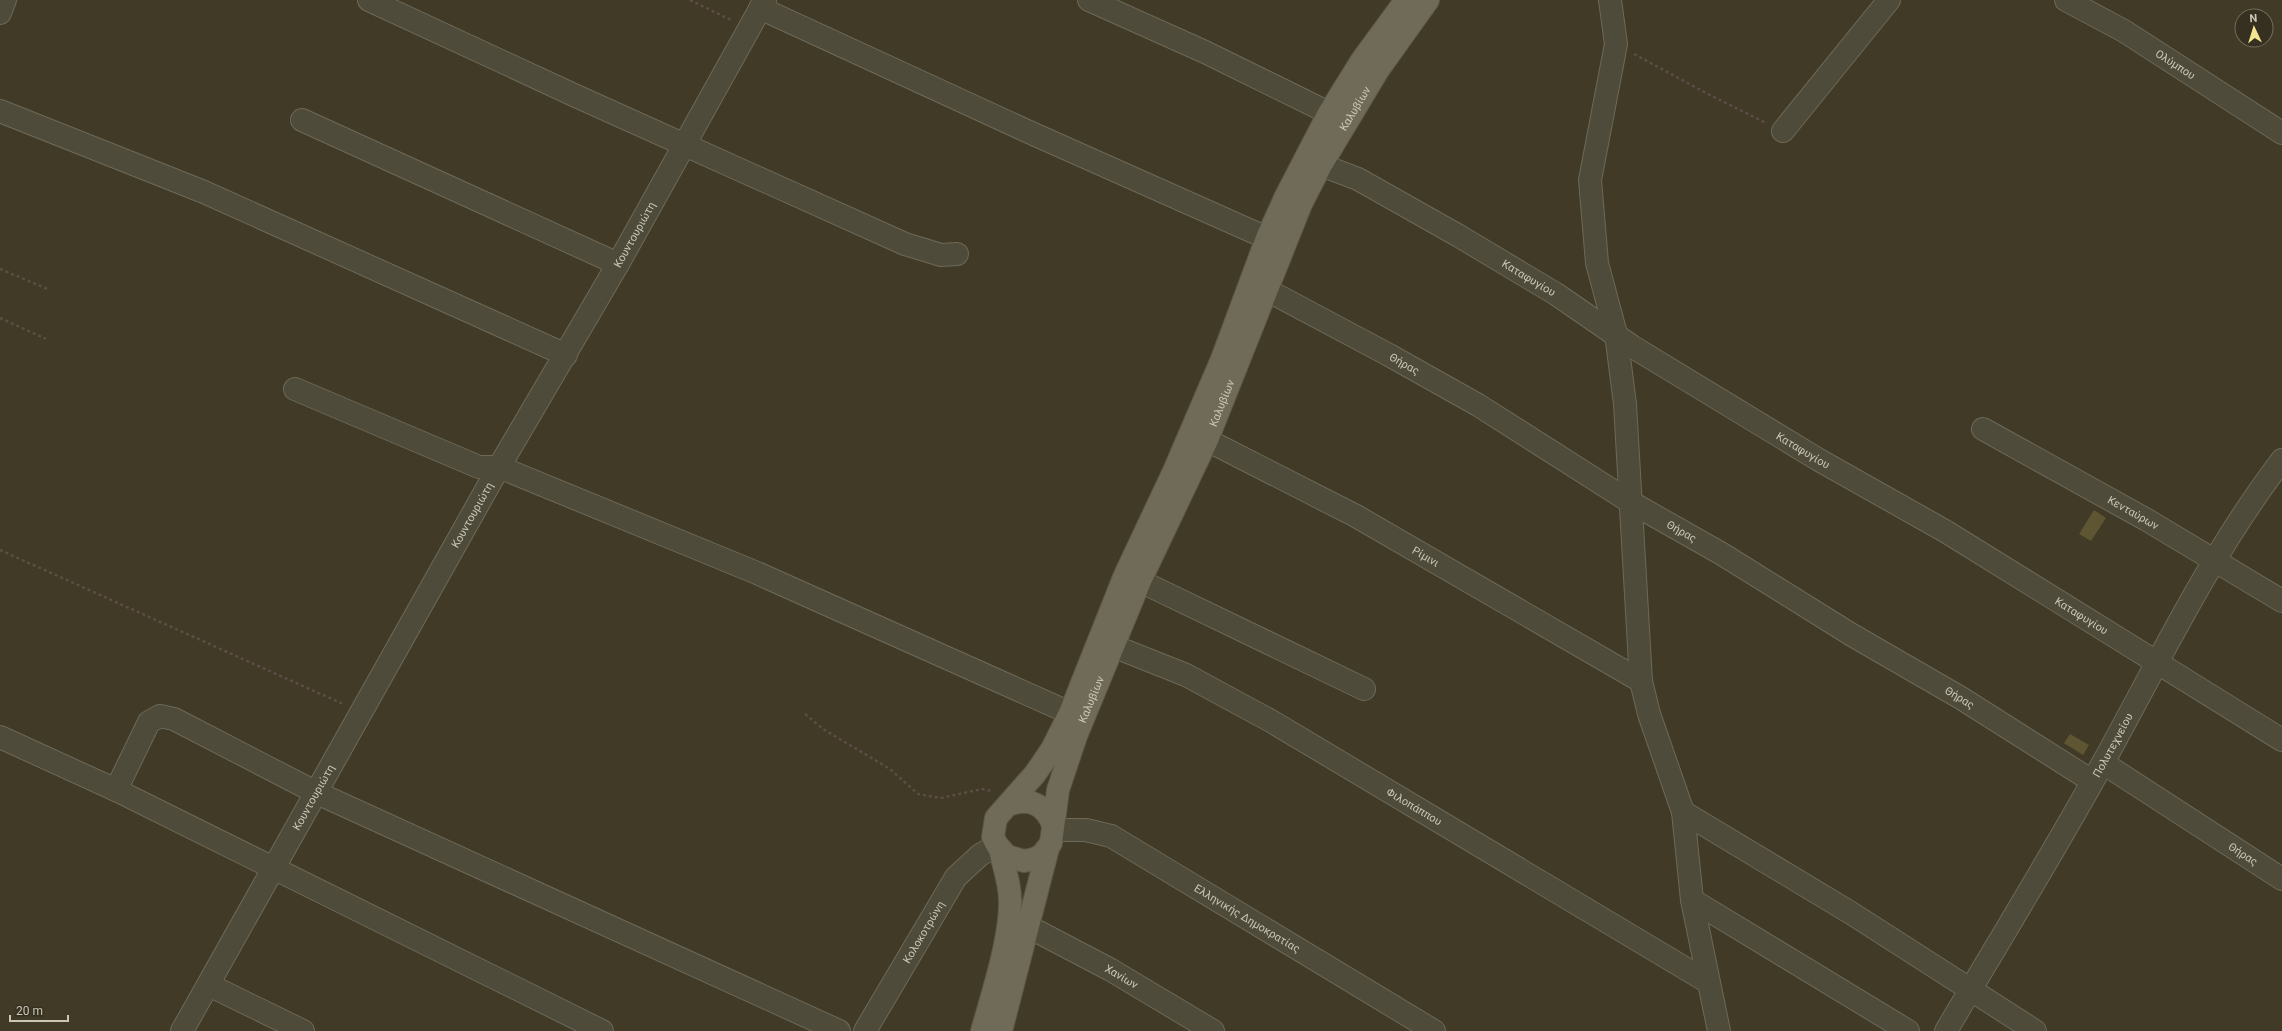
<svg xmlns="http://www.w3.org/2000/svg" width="2282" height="1031" font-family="Roboto,sans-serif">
<rect width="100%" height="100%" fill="#403a26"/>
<!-- water -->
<path fill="#5e5533" d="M2094,510L2106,518L2091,541L2079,534Z
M2070,734L2089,745L2083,755L2064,743Z"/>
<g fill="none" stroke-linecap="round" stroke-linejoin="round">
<!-- minor casing -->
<g stroke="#6d6958" stroke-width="24">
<g id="minor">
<path d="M369,0L576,96L905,244L941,255L957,254"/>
<path d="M1089,0L1205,52L1329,113"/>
<path d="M1610,0L1616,44L1590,180L1597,263L1616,334L1625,404L1641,681L1649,714L1683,812L1692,900L1719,1031"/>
<path id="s1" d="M2066,0L2124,31L2282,133"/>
<path d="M760,8L1029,132L1267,238"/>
<path d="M0,13L5,0"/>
<path d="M0,111L204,192L566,355"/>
<path d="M302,120L618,264"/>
<path d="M1783,131L1889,0"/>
<path id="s2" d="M1321,165L1358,179L1459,236L1556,294L1633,347L1819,460L1945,531L2282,740"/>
<path id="s3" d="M1267,290L1389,355L1478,405L1632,503L1722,554L1852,635L1961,698L2092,781"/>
<path d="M295,389L479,467H499L757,573L1070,713"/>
<path id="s4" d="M1983,429L2147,520L2282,601"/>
<path id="s5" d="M1207,440L1356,516L1641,681"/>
<path d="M1140,581L1364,689"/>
<path id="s6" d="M1113,646L1186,675L1271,721L1708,982"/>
<path d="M0,737L116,790L602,1031"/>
<path id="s7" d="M2103,763L2282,879"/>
<path d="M116,790L149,722L160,716L174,719L315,792L839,1031"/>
<path d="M1683,812L1851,913L2035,1031"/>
<path id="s8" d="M1054,830H1086L1111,836L1434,1031"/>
<path d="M1692,900L1908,1031"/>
<path id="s9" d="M1029,927L1111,970L1213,1031"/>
<path d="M209,985L303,1031"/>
<path id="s10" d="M182,1031L499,467L618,264L765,0"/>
<path id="s11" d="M865,1031L956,877L980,855L997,845"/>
<path id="s12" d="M1946,1031C1999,941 2054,852 2104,761C2160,659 2211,553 2282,460"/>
</g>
</g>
<!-- major casing -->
<g stroke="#5c5747" stroke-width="24">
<g id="major">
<path id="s13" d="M1406,0L1362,60L1329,113L1286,196L1267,238L1222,359L1174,471L1125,575L1070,713L1052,749L1035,774L996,818L993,837L997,845L1007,856L1024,861L1034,859L1042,855L1051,843L1058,790L1076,736L1140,581L1207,440L1301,204L1321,165L1378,70L1428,0"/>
<path d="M1008,805C1029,797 1045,804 1053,825"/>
<path d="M982,1031C992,996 1010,940 1010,904C1011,886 1004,868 1000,850"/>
<path d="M1001,1031L1048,848"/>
</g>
</g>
<!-- path -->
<path stroke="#5d4d46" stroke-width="2.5" stroke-dasharray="3 3" stroke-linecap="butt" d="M690,0L731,20
M1634,54L1708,94L1766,123
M0,269L50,290
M0,318L46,339
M0,550L343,704
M805,714L823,729L890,769L918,794L941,798L982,789L992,791"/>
<!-- minor -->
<use href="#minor" stroke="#4f4b3a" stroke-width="22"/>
<!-- major -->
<use href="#major" stroke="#6f6b58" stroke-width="22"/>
</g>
<g text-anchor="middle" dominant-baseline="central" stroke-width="4" stroke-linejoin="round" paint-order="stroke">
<!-- street labels -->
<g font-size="11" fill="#cac7b7" stroke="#35301f">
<text stroke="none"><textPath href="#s1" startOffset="127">Ολύμπου</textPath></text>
<text stroke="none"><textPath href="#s13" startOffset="1813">Καλυβίων</textPath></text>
<text stroke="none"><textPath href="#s10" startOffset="916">Κουντουριώτη</textPath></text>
<text stroke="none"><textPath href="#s2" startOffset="237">Καταφυγίου</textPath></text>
<text stroke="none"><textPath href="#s3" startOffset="156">Θήρας</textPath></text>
<text stroke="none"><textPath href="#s13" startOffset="1489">Καλυβίων</textPath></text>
<text stroke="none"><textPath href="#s2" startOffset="561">Καταφυγίου</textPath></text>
<text stroke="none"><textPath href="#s4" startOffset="172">Κενταύρων</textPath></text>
<text stroke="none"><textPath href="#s10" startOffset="592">Κουντουριώτη</textPath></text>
<text stroke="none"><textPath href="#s3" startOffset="480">Θήρας</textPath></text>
<text stroke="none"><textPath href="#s5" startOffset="248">Ρίμινι</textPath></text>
<text stroke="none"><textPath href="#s2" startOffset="885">Καταφυγίου</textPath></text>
<text stroke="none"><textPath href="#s3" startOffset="804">Θήρας</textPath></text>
<text stroke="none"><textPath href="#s13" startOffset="1165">Καλυβίων</textPath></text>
<text stroke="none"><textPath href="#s12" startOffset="331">Πολυτεχνείου</textPath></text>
<text stroke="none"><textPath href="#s10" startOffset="268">Κουντουριώτη</textPath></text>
<text stroke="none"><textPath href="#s6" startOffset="342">Φιλοπάππου</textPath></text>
<text stroke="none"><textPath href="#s7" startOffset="167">Θήρας</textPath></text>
<text stroke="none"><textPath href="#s8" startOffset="217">Ελληνικής Δημοκρατίας</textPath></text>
<text stroke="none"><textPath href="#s11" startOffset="115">Κολοκοτρώνη</textPath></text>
<text stroke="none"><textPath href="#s9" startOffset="105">Χανίων</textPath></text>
</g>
</g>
<!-- north arrow -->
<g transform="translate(2254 28) rotate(356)"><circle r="19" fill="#35301f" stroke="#716c5c"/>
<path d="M0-3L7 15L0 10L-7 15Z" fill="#f5e590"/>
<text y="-6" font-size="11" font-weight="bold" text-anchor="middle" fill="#cac7b7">N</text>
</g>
<!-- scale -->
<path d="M10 1015v6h58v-6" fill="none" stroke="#cac7b7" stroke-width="2"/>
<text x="16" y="1015" font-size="12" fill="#cac7b7" stroke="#35301f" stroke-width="3" paint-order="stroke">20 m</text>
</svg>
